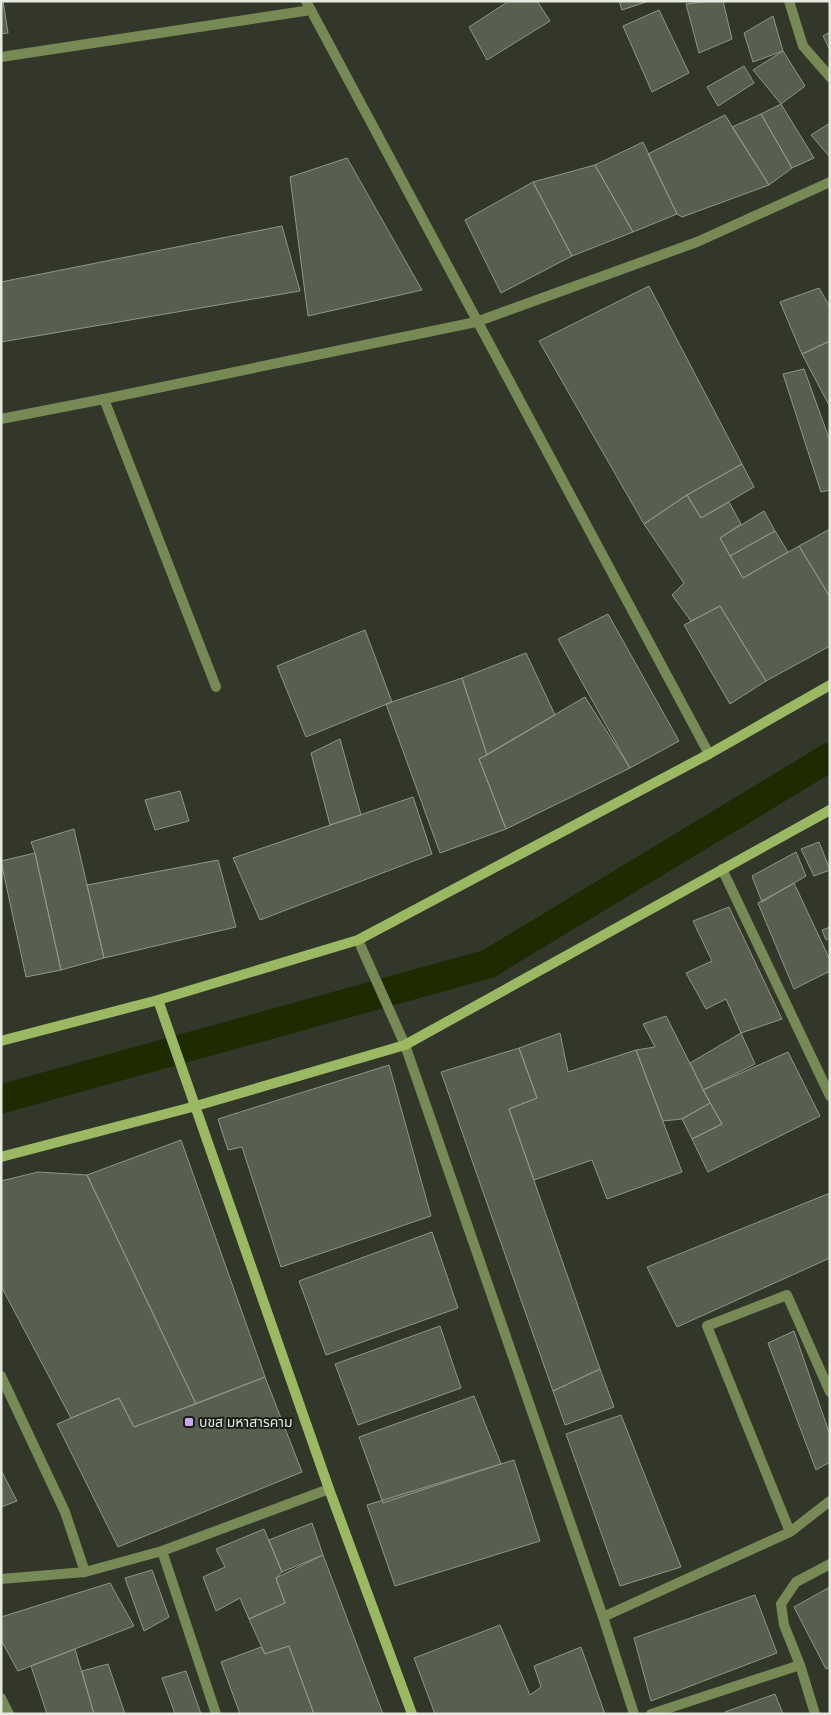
<svg xmlns="http://www.w3.org/2000/svg" width="831" height="1715" font-family="Raleway,'Noto Sans Thai',sans-serif">
<rect width="100%" height="100%" fill="#323729"/>
<g fill="none" stroke-linecap="round" stroke-linejoin="round">
<!-- canal -->
<path stroke="#1e2a00" stroke-width="29" d="M1,1099L488,964L830,757"/>
</g>
<!-- building -->
<path fill="#595f4f" stroke="#919786" d="M1,1H3L8,33L1,34Z
M509,1H537L550,21L487,60L469,27Z
M619,1H649L622,10Z
M711,1H723L732,39L699,53L686,4Z
M659,10L689,73L652,92L623,26Z
M773,16L783,51L753,62L744,33Z
M830,32V50L823,36Z
M783,51L805,86L781,104L753,70Z
M744,66L754,83L718,106L707,87Z
M781,104L814,158L792,168L761,114Z
M761,114L792,168L769,185L732,127Z
M725,115L769,185L682,217L677,214L648,154Z
M830,123V155L829,156L811,135Z
M643,142L677,214L633,232L595,165Z
M347,158L422,290L308,316L290,177Z
M595,165L633,232L572,256L533,182Z
M533,182L572,256L501,293L465,220Z
M282,226L300,291L1,342V282Z
M649,286L742,464L687,495L644,524L539,341Z
M819,288L830,307V341L802,354L780,302Z
M830,341V407L802,354Z
M804,369L830,441V490L821,492L783,374Z
M742,464L754,487L701,518L687,495Z
M687,495L701,518L729,502L741,524L720,538L743,578L799,546L830,597V646L766,681L720,606L691,621L672,595L684,583L644,524Z
M764,511L775,531L730,556L720,538Z
M830,529V597L799,546Z
M775,531L788,552L743,578L730,556Z
M720,606L766,681L730,704L684,625Z
M608,614L679,741L630,768L558,639Z
M365,630L392,702L306,737L277,666Z
M526,653L555,715L487,755L462,678Z
M462,678L487,755L479,759L506,829L440,853L386,704Z
M585,697L630,768L506,829L479,759Z
M340,739L361,815L330,825L311,753Z
M180,791L189,821L155,830L145,800Z
M413,797L432,854L260,920L233,858Z
M74,829L104,958L61,970L35,853L31,842Z
M819,842L830,870L814,876L801,849Z
M796,852L806,876L762,902L752,876Z
M35,853L61,970L26,977L1,861Z
M218,860L236,927L104,958L87,885Z
M794,883L830,960V971L794,989L758,903Z
M729,907L782,1019L741,1033L726,999L706,1009L686,973L712,961L693,921Z
M830,927V938L826,940L822,930Z
M666,1016L710,1103L682,1119L663,1121L636,1050L655,1047L643,1024Z
M560,1033L568,1072L636,1050L682,1172L607,1199L592,1160L534,1180L509,1109L537,1098L519,1048Z
M741,1033L755,1064L703,1090L690,1063Z
M519,1048L537,1098L509,1109L600,1369L553,1391L441,1072Z
M788,1052L820,1116L708,1172L692,1139L722,1124L703,1090Z
M389,1065L431,1216L281,1267L242,1147L228,1150L218,1119Z
M710,1103L722,1124L692,1139L682,1119Z
M181,1140L265,1377L196,1404L87,1175Z
M38,1172L87,1175L196,1404L134,1427L119,1398L71,1418L1,1286V1181Z
M830,1193V1258L677,1327L647,1267Z
M432,1232L458,1308L326,1355L299,1281Z
M440,1326L461,1388L358,1425L335,1364Z
M794,1331L830,1435V1462L816,1470L768,1343Z
M600,1369L614,1407L565,1425L553,1391Z
M265,1377L302,1472L118,1547L57,1424L119,1398L134,1427Z
M474,1396L501,1464L383,1503L359,1437Z
M621,1415L681,1567L620,1586L566,1434Z
M514,1460L540,1541L395,1586L367,1505Z
M1,1470L17,1501L1,1507Z
M312,1523L323,1555L282,1572L269,1540Z
M264,1529L282,1572L276,1578L285,1603L249,1619L240,1598L216,1611L203,1577L225,1567L216,1549Z
M323,1555L383,1714H314L289,1646L265,1654L249,1619L285,1603L276,1578Z
M152,1570L169,1617L144,1631L125,1578Z
M110,1583L134,1626L18,1671L1,1640V1617Z
M830,1587V1667L826,1669L794,1607Z
M755,1595L777,1653L651,1701L634,1638Z
M500,1625L530,1695L541,1687L534,1666L581,1647L605,1714H435L414,1658Z
M289,1646L314,1714H240L221,1662L261,1647L265,1654Z
M75,1649L94,1714H47L31,1666Z
M108,1664L125,1714H94L82,1671Z
M186,1671L201,1714H175L162,1678Z
M775,1694L783,1714H725V1712Z"/>
<g fill="none" stroke-linecap="round" stroke-linejoin="round">
<!-- lane -->
<path stroke="#778954" stroke-width="10" d="M1,57L311,10
M104,399L216,687
M790,1532L707,1326L787,1295L830,1392
M603,1617L790,1532L830,1501"/>
<!-- street -->
<path stroke="#778954" stroke-width="10" d="M306,1L709,754
M789,1L803,46L830,77
M1,419L104,399L476,322L697,242L830,182
M722,869L830,1096
M358,940L405,1045L603,1617L634,1714
M1,1376L65,1512L85,1572L1,1579
M162,1551L216,1714
M85,1572L162,1551L329,1489
M1,1698L9,1714
M651,1714L800,1665
M815,1714L800,1665L784,1625L781,1604L796,1582L830,1564"/>
<!-- secondary -->
<path stroke="#9bb862" stroke-width="10" d="M158,1000L329,1489L412,1714
M1,1041L158,1000L358,940L709,754L830,685
M1,1157L196,1106L405,1045L830,810"/>
</g>
<!-- markers -->
<rect fill="#c7a6f0" stroke="#1b1e17" stroke-width="2" x="184" y="1417" width="10" height="10" rx="2.5"/>
<g text-anchor="middle" dominant-baseline="central" stroke-width="4" stroke-linejoin="round" paint-order="stroke">
<!-- poi labels -->
<g font-size="14" fill="#e6eae1" stroke="#1b1e17" text-anchor="start">
<text x="199" y="1422">บขส มหาสารคาม</text>
</g>
</g>
<!-- border -->
<rect width="831" height="1715" fill="none" stroke="#e6eae1" stroke-width="5"/>
</svg>
